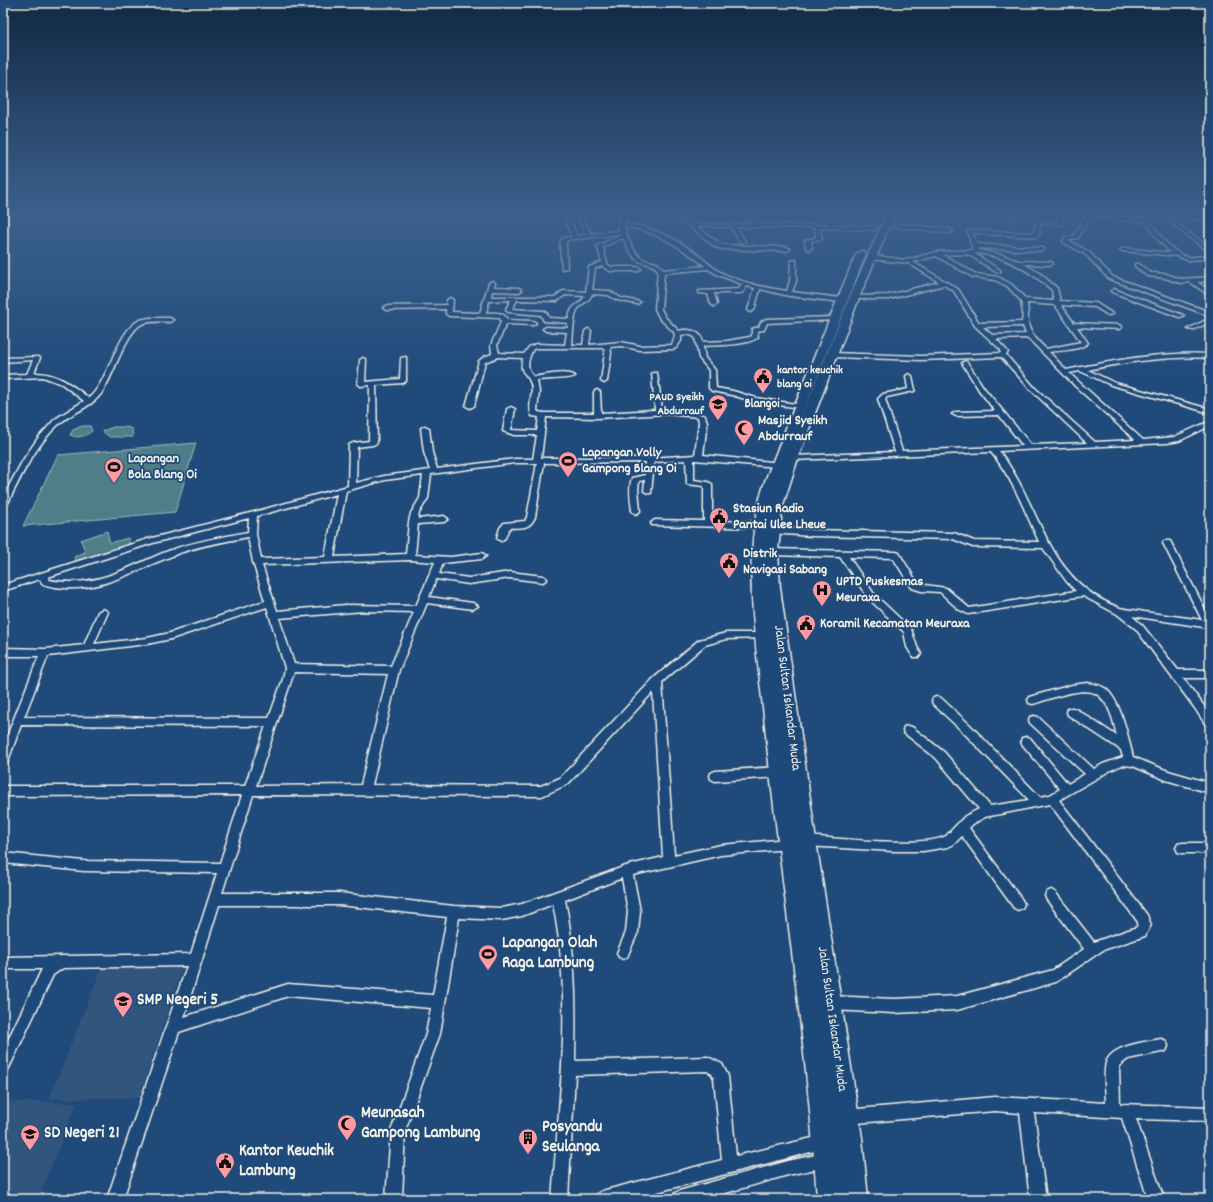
<svg xmlns="http://www.w3.org/2000/svg" width="1213" height="1202" font-family="Dekko,sans-serif">
<rect width="100%" height="100%" fill="#1f4a7a"/>
<filter id="ink" filterUnits="userSpaceOnUse"><feTurbulence type="fractalNoise" baseFrequency=".025" numOctaves="2"/><feDisplacementMap in="SourceGraphic" scale="8" xChannelSelector="R" yChannelSelector="G"/><feConvolveMatrix kernelMatrix="1 2 1 2 8 2 1 2 1" color-interpolation-filters="sRGB"/></filter>
<g filter="url(#ink)">
<!-- built -->
<path fill="#33547e" d="M187,953L139,1098L49,1099L107,954Z
M3,1101L77,1103L38,1199H3Z"/>
<!-- green -->
<path fill="#4f7e88" stroke="#a2b8b8" d="M82,426H90L92,431C85,436 79,439 70,435L73,430Z
M114,427H126L132,429L133,437H110L102,431Z
M196,443L175,512L23,526L58,455Z
M107,531L110,543L128,538L130,544L76,562L74,557L85,552L81,540Z"/>
<g fill="none" stroke-linecap="round" stroke-linejoin="round">
<!-- canal -->
<path fill="#4874a3" fill-rule="evenodd" d="M6,215H12L3,225V219Z"/>
<!-- minor casing -->
<g stroke="#f4f1e8" stroke-width="3">
<path id="minor" d="M619,215H625V224C649,226 673,237 693,251C703,258 711,267 722,273C743,283 765,288 787,291L790,281L791,261L796,260V281L792,292L841,298L844,300L841,302L789,296L760,289L754,310L751,312L748,310L755,288L747,286L743,292L741,293H714L717,304L714,306L711,304L708,294L699,293V291L739,289L742,284L718,275L708,269L664,273L661,309L665,317L679,331C689,328 701,331 703,342L727,341L750,337L752,336V329L759,327L761,322L766,319L836,317V319L834,320L767,323L764,330L757,331L758,337C749,346 716,345 703,346L705,358L715,370L716,388L733,391L756,398L803,405V407L801,408L755,402L732,395L712,391L709,388V370L699,358L695,337L688,334L681,335V341L676,348L674,349L640,350L621,346L610,347L611,353L607,381L604,383L601,381L605,353L604,348H538L533,349C528,359 525,369 534,377C544,375 568,370 575,376C572,379 545,379 537,380L539,392L537,410L538,412L543,413H594V392L597,390L600,392L601,413L655,410L652,374L653,373H657L662,409L691,411L705,416L707,422L703,455L780,463L781,465L777,467L694,460V480L708,482L712,484V521L761,522L765,525L761,528L652,525L651,523L655,520L704,521V486L687,484L686,460L654,462L651,493H648L644,491L645,480L639,481L638,489L640,511L636,514L632,511C631,501 628,488 632,478L645,475L646,462L544,463L535,517C529,530 522,527 509,528L505,538L501,541L497,538L500,528L504,523L525,521L527,517L537,463H515L431,474L428,498L419,513L418,519L444,516L448,519L444,522L418,524L415,555L451,557L482,553L486,556L482,559L443,563L439,574L469,578L510,572L543,576L547,579L543,582L510,578L469,584L436,579L429,597L473,603L478,606L473,609L427,603L399,670L372,785L541,786L560,778L654,678L699,640L726,633H768L770,635L768,637L765,638L726,639L705,645L662,682L674,855L721,845L788,839L792,840L794,844L792,848L788,849L721,855L633,875L640,911L638,932L627,957L623,959L619,957L617,953L626,932L628,911L622,878L565,900C576,954 576,1006 575,1061L708,1057L722,1064L728,1076L736,1156L825,1135L830,1137L832,1142L830,1147L630,1199H594L597,1194L602,1191L722,1160L714,1078L712,1074L707,1071L575,1075L568,1199H552C559,1103 573,999 553,904L522,916L502,920L459,918L440,1034L405,1131L402,1199H386L391,1131L426,1034L431,1008L288,996L179,1032L123,1199H107L187,966L63,968L53,975L8,1070L3,1072V1050L42,969H3V957L191,954L217,873L84,871L3,863V853L84,861L220,863L242,795L3,796V786H245L266,726L21,725L8,761L7,764L3,765V746L39,656H3V648L45,649L84,645L98,612L103,609L108,612L94,644L147,638L170,633L265,601L253,562L248,537C224,542 200,545 177,554C131,571 93,599 42,584L40,579L3,591V585L148,539L254,512L348,486L349,445L353,443L369,441L370,385L361,386L358,384L360,360L363,358L366,360L365,382L400,379L401,358L406,357V381L403,383L376,385L377,443L373,445L357,447L356,483L384,476L430,470L424,452L421,428L425,426L429,428L432,452L437,469L515,459H533L537,435H514L503,431L507,409L511,407L515,409L511,430L537,431L539,417L532,416C527,406 534,395 531,384C528,372 518,375 523,358L498,357L485,362L474,406L470,408L466,406L479,361L484,357L492,354L491,345L501,322L500,318L449,316L446,314V309L386,310L383,308L386,306L447,305V300L450,298L453,300L452,312L480,313L489,283L492,281L495,283L494,287L519,288L522,290L519,292L492,291L491,297H555L563,291L586,292L589,267L602,262L597,246L621,235L620,234L567,240L566,243L567,268L562,269L560,243L563,238L572,237L565,221L570,220L577,236L586,235L579,217H583L591,234L619,231ZM625,227C655,230 681,247 705,266L664,270C655,259 653,264 643,259C635,255 625,235 625,227ZM623,238C627,245 631,257 639,261C647,265 651,262 658,270L655,309L660,319L674,332L675,336L672,345L640,346L621,342L589,345L591,331L588,329L585,331L583,345H572C573,335 573,318 577,310C581,303 589,302 592,294L608,295L617,300L637,304L640,302L621,298L609,291L592,290L595,268L602,266L610,271H638L641,269L638,267H611L607,264L603,247ZM565,295L585,296C579,307 571,303 569,319L549,318L547,313L544,311L512,309L517,300L557,301ZM511,300L506,309L508,312L541,315L544,321L568,323V328L546,327L543,329L546,331L567,332L565,345L537,344L529,347L524,354L499,353L497,345L506,324L533,325L536,323L533,321L507,320C504,311 494,313 486,313L489,301ZM666,414L698,417L699,422L695,455L650,458H541L546,417L598,418ZM423,475L420,498L411,513L409,522L406,554L334,557L346,491L385,480ZM337,494L325,557L261,559L256,534L257,516ZM249,518L248,532C222,537 196,541 171,550C128,566 98,589 49,580L48,577L153,543ZM410,560L435,562L416,606L346,605L277,611L262,565ZM267,607L285,668L283,679L269,718L24,717L48,656L147,644L171,639ZM364,611L414,612L391,666L294,664L279,618ZM294,672L388,674L361,785L256,786ZM653,692L663,857L626,866L522,904L502,908L454,906L339,893H222L253,795L542,796L568,784ZM219,905H339L447,917L433,995L288,984L184,1017Z
M662,215C673,215 681,221 692,223C711,226 732,224 752,224L745,215H750L757,224L829,225L824,215H829L834,225L874,226L877,228L874,230L820,228L822,239L811,241L812,248L809,250L806,248L805,240L816,238L815,227H736L745,241L742,243L740,242L731,227L696,226L722,245L787,247L790,249L787,251L721,249L714,246L688,225Z
M1010,215H1015L1014,219H1010Z
M1057,215H1063L1061,225L1040,224L1039,235L1036,237L972,233L977,244L1043,248L1044,249L1041,251L978,248L979,250L1002,255L1018,261L1052,262V264L1050,265L1024,264L1038,272L1057,288L1060,301L1096,303L1113,314L1108,315L1095,307L1061,305L1074,323L1119,325L1122,327L1119,329L1077,327L1088,343C1079,351 1061,350 1049,352L1066,370C1113,361 1162,351 1210,354V358C1170,356 1127,362 1088,370L1115,383L1210,409V413L1111,385L1080,371L1069,373L1143,440L1174,437L1210,421V426L1179,441L1167,443L999,451C1042,506 1045,581 1120,608C1128,610 1137,610 1144,612C1163,615 1183,617 1202,620L1163,543L1164,541H1170L1210,619V628L1132,616L1142,625L1178,670H1210V678H1183L1210,714V726L1206,725L1194,707L1136,629L1117,614L1083,596L968,614L958,609L940,592L921,591L912,588L893,558L849,557L874,594L911,629L917,647L921,654L919,657H913L907,647L904,632L868,598L840,557L771,555L767,552L771,549L896,552L899,553L918,584L946,588L969,608L1076,591L1067,582L1043,548L973,547L953,539L811,536L772,533L768,530L772,527L811,530L954,533L974,541L1039,542C1025,511 1013,479 991,452L792,460L788,458L792,456L895,452L878,399L883,394L908,389L906,376L909,374L912,376L915,390L914,391L887,397L885,399L902,451L1023,446L999,415L956,416L952,414L956,412L995,411L979,390L962,363L965,361L967,362L984,388L1031,445L1087,443L1031,390L1001,357L921,360L832,357L829,355L832,353L921,356L1001,353V350L975,326L954,291L944,285L889,299H852V297L854,296L889,295L939,282L908,263L870,259L867,257L870,255L906,260L937,252L973,250L967,230L1034,233L1036,221L1057,222ZM977,253C1006,256 1030,271 1052,290L1054,301L1026,299L1011,284L998,277L976,274L943,255L968,254L996,272H1000V270L975,254ZM936,256L973,277L995,280L1007,286L1021,301L1023,313L1022,322L979,323L958,289L913,262ZM1027,303L1055,305L1081,342L1046,349C1039,342 1029,333 1028,322C1028,316 1028,310 1027,303ZM1023,326L1026,334L992,335L983,327ZM1028,338L1076,387L1135,440L1095,442L1035,388L1006,355L1008,352L996,339Z
M1090,215L1144,219L1143,215H1148C1154,230 1172,254 1188,257C1195,258 1203,256 1210,255V259L1188,260L1177,256L1121,251L1120,250L1123,248L1171,253L1159,241L1146,222L1094,217L1088,220L1078,238L1068,240L1089,252L1113,277L1210,312V316L1109,279L1085,254L1063,242L1064,238L1074,236L1084,218Z
M1160,215H1165L1210,248V253Z
M1169,215L1210,216V220L1169,217Z
M886,223L950,229L953,231L950,233L884,226V224Z
M1135,264H1139L1151,273L1166,274L1181,279L1210,277V281L1197,282L1210,291V296L1190,282L1180,283L1165,278L1147,276L1135,266Z
M1114,289L1183,315L1184,316L1179,317L1112,292L1111,291Z
M150,318H170L173,320L170,322C161,322 148,320 140,325C124,337 114,374 103,391C93,407 73,412 59,424C35,446 21,476 7,505L3,508V497L23,460L38,438L55,419L84,401L62,384L43,377L3,379V375L27,374L33,360L3,362V358L39,357L40,358L34,373C56,372 72,385 89,398C108,382 117,332 138,321C141,319 146,319 150,318Z
M1210,318V322L1193,330L1188,329Z
M1088,683C1094,684 1101,685 1106,689C1122,703 1128,738 1133,757L1168,771L1210,783V793L1166,780L1133,766L1122,765L1111,770L1059,800L1147,915L1151,925L1145,936L1103,950L1056,982L957,1010L894,1013L830,1010L825,1008L823,1003L825,998L830,996L894,999L957,996L1053,970L1084,949L1047,900L1045,896L1047,892L1051,890L1055,892L1094,942L1137,927L1138,922L1050,804L985,817L973,824L969,828L1022,900L1024,904L1022,908L1018,910L1014,908L962,836L954,844L948,847L923,851H893L806,846L802,845L800,841L802,837L806,836C835,838 923,848 946,836L965,816L979,809L936,758L904,733L903,730L904,727L908,726L912,727L944,752L990,806L1029,800L962,731L933,704L932,701L933,698L937,697L941,698L970,725L1040,797L1050,795L1060,789L1022,744L1021,741L1022,738L1026,737L1030,738L1068,784L1085,774L1030,723L1029,720L1030,717L1034,716L1038,717L1094,769L1103,764L1123,757L1121,750L1068,715L1067,712L1068,709L1072,708L1076,709L1117,736C1114,723 1110,704 1098,695C1086,684 1047,700 1033,704L1029,703L1028,700L1029,697L1072,685Z
M779,767L783,769L784,772L783,775L779,777L715,781L711,779L710,776L711,773L715,771Z
M1182,843H1210V853H1182L1178,852L1176,848L1178,844Z
M1161,1039L1166,1041L1168,1046L1166,1051L1128,1059L1119,1066L1120,1104L1210,1107V1121L1136,1119L1164,1199H1148L1122,1118L1034,1113L1046,1199H1030L1020,1113L995,1111L846,1124L841,1122L839,1117L841,1112L846,1110L995,1097L1106,1103C1106,1092 1103,1073 1106,1063C1111,1045 1146,1042 1161,1039Z
M825,1153L830,1155L832,1160L830,1165L825,1167L788,1175L705,1199H671L674,1194L679,1191L788,1161Z"/>
</g>
<!-- trunk casing -->
<g stroke="#f4f1e8" stroke-width="3">
<path id="trunk" d="M886,215H894L859,298L798,458L782,508L778,552L780,588L816,841L862,1138L868,1199H817C807,1041 781,884 765,726C757,645 739,559 765,481L825,330L856,254L861,251L864,252L866,254L795,433L849,298Z"/>
</g>
<!-- minor -->
<use href="#minor" fill="#1f4a7a" fill-rule="evenodd"/>
<!-- trunk -->
<use href="#trunk" fill="#1f4a7a" fill-rule="evenodd"/>
</g>
</g>
<!-- sky -->
<linearGradient id="sky" x2="0" y2="1"><stop stop-color="#112943"/><stop offset="0.56" stop-color="#3c608d"/><stop offset="1" stop-color="#3c608d" stop-opacity="0"/></linearGradient>
<rect width="1213" height="383" fill="url(#sky)"/>
<!-- icons -->
<defs>
<g id="civic-pin" transform="scale(1)"><path d="M0 17L-7.5 6A9.5 9.5 0 1 1 7.5 6Z" fill="#ff9aa2" stroke="#1f4a7a"/><path d="M-.6-6.5H3V-4.5H.6V-3L4-1V1h2V6H-6V1h2V-1L-.6-3ZM-1.2 2.5V6h2.4V2.5Z" fill="#111"/></g>
<g id="school-pin" transform="scale(1)"><path d="M0 17L-7.5 6A9.5 9.5 0 1 1 7.5 6Z" fill="#ff9aa2" stroke="#1f4a7a"/><path d="M0-5L7-2L0 1L-7-2ZM-4 1L0 2.5L4 1V4Q0 6-4 4Z" fill="#111"/></g>
<g id="mosque-pin" transform="scale(1)"><path d="M0 17L-7.5 6A9.5 9.5 0 1 1 7.5 6Z" fill="#ff9aa2" stroke="#1f4a7a"/><path d="M3.5-4.9A6 6 0 1 0 3.5 4.9A5 5 0 1 1 3.5-4.9Z" fill="#111"/></g>
<g id="stadium-pin" transform="scale(1)"><path d="M0 17L-7.5 6A9.5 9.5 0 1 1 7.5 6Z" fill="#ff9aa2" stroke="#1f4a7a"/><path d="M0-5a6.5 5 0 1 0 0 10a6.5 5 0 1 0 0-10ZM-3.5-1.8h7v3.6h-7Z" fill="#111"/></g>
<g id="hospital-pin" transform="scale(1)"><path d="M0 17L-7.5 6A9.5 9.5 0 1 1 7.5 6Z" fill="#ff9aa2" stroke="#1f4a7a"/><path d="M-5-5h3v3.5h4V-5h3V5h-3V1.5h-4V5h-3Z" fill="#111"/></g>
<g id="building-pin" transform="scale(1)"><path d="M0 17L-7.5 6A9.5 9.5 0 1 1 7.5 6Z" fill="#ff9aa2" stroke="#1f4a7a"/><path d="M-4-6H4V6H1V3H-1V6H-4ZM-2.5-4.3h1.7v1.8h-1.7ZM.8-4.3h1.7v1.8H.8ZM-2.5-1h1.7V.8h-1.7ZM.8-1h1.7V.8H.8Z" fill="#111"/></g>
</defs>
<g fill-rule="evenodd">
<use href="#civic-pin" x="763" y="377"/>
<use href="#school-pin" x="718" y="404"/>
<use href="#mosque-pin" x="744" y="429"/>
<use href="#stadium-pin" x="568" y="461"/>
<use href="#stadium-pin" x="114" y="467"/>
<use href="#civic-pin" x="719" y="517"/>
<use href="#civic-pin" x="729" y="562"/>
<use href="#hospital-pin" x="822" y="590"/>
<use href="#civic-pin" x="806" y="624"/>
<use href="#stadium-pin" x="488" y="954"/>
<use href="#school-pin" x="123" y="1001"/>
<use href="#mosque-pin" x="347" y="1124"/>
<use href="#school-pin" x="30" y="1134"/>
<use href="#building-pin" x="528" y="1138"/>
<use href="#civic-pin" x="225" y="1162"/>
</g>
<g text-anchor="middle" dominant-baseline="central" stroke-width="3.5" stroke-linejoin="round" paint-order="stroke">
<!-- far-poi labels -->
<g font-size="12" font-weight="bold" fill="#f4f1e8" stroke="#1f4a7a" text-anchor="start">
<text x="777" y="370">kantor keuchik<tspan x="777" dy="14">blang oi</tspan></text>
<text x="704" y="397" text-anchor="end">PAUD Syeikh<tspan x="704" dy="14">Abdurrauf</tspan></text>
</g>
<!-- far-quarter labels -->
<g font-size="13" font-weight="bold" fill="#f4f1e8" stroke="#1f4a7a">
<text x="762" y="404">Blangoi</text>
</g>
<!-- poi labels -->
<g font-size="14" font-weight="bold" fill="#f4f1e8" stroke="#1f4a7a" text-anchor="start">
<text x="758" y="421">Masjid Syeikh<tspan x="758" dy="16">Abdurrauf</tspan></text>
<text x="582" y="453">Lapangan Volly<tspan x="582" dy="16">Gampong Blang Oi</tspan></text>
<text x="128" y="459">Lapangan<tspan x="128" dy="16">Bola Blang Oi</tspan></text>
<text x="733" y="509">Stasiun Radio<tspan x="733" dy="16">Pantai Ulee Lheue</tspan></text>
<text x="743" y="554">Distrik<tspan x="743" dy="16">Navigasi Sabang</tspan></text>
<text x="836" y="582">UPTD Puskesmas<tspan x="836" dy="16">Meuraxa</tspan></text>
<text x="820" y="624">Koramil Kecamatan Meuraxa</text>
</g>
<!-- street labels -->
<g font-size="14" fill="#f4f1e8" stroke="#1f4a7a">
<text transform="translate(787 698) rotate(83)">Jalan Sultan Iskandar Muda</text>
<text transform="translate(832 1019) rotate(82)">Jalan Sultan Iskandar Muda</text>
</g>
<!-- near-poi labels -->
<g font-size="17" font-weight="bold" fill="#f4f1e8" stroke="#1f4a7a" text-anchor="start">
<text x="502" y="944">Lapangan Olah<tspan x="502" dy="20">Raga Lambung</tspan></text>
<text x="137" y="1001">SMP Negeri 5</text>
<text x="361" y="1114">Meunasah<tspan x="361" dy="20">Gampong Lambung</tspan></text>
<text x="542" y="1128">Posyandu<tspan x="542" dy="20">Seulanga</tspan></text>
<text x="44" y="1134">SD Negeri 21</text>
<text x="239" y="1152">Kantor Keuchik<tspan x="239" dy="20">Lambung</tspan></text>
</g>
</g>
<!-- margin -->
<rect width="1213" height="1202" fill="none" stroke="#1f4a7a" stroke-width="16"/>
<rect x="8" y="8" width="1197" height="1186" fill="none" stroke="#f4f1e8" stroke-width="1.5" filter="url(#ink)"/>
</svg>
